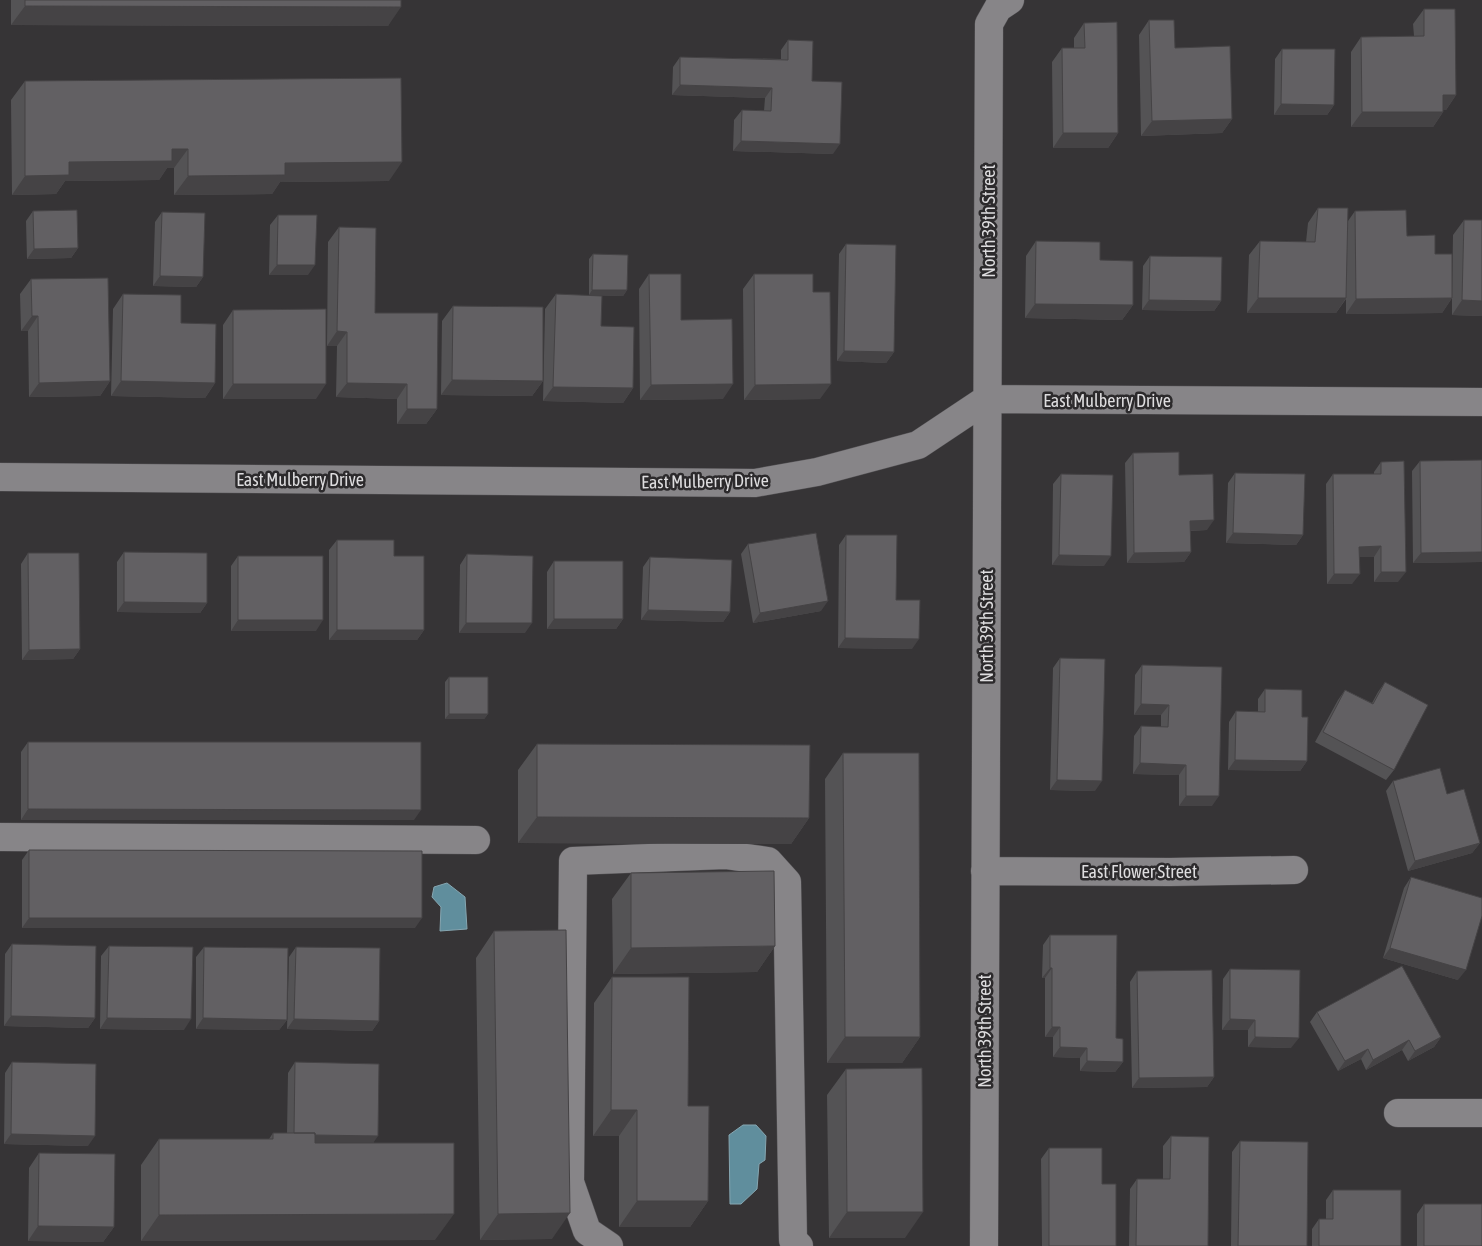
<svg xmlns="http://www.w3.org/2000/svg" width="1482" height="1246" font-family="'Asap Condensed',sans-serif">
<rect width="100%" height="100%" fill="#363436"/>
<!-- water -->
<path fill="#608e9d" stroke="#86a6b1" d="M447,883L465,897L467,929L440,931L441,907L432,897L434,887Z
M743,1125H756L766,1136L765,1160L759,1164L757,1189L741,1204H730L729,1135Z"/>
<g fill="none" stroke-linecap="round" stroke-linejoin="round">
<!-- minor casing -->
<g stroke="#535154" stroke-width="29">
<path id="minor" d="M0,477L755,483L817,472L918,445L987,399L1482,402
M0,837L476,840
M985,871L1170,872L1294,870
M1398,1113H1482
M609,1246L587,1231L570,1182L573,861L725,855L768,861L787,882L793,1240L799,1246
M984,1246L989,24L998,8L1010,0"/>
</g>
<!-- minor -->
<use href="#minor" stroke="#878588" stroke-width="28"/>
</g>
<!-- wall -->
<path fill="#545355" d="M11,0H401L388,26L11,25Z
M1424,9L1456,95L1446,110H1443V112L1433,127H1351V52L1361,37L1414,36L1413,24Z
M1149,20L1175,48L1232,119L1222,133L1141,136L1139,35Z
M1084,23L1118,133L1108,148H1053L1052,62L1062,48H1074V38Z
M788,40L812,81L833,154L733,151L734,120L742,110L764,111L765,98L672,95L673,67L680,57L781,59V50Z
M1282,49L1334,105L1327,115H1274L1275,59Z
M25,81L389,181L280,182L272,194L174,195V168H167L159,180L65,181L56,194L12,195L11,100Z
M1318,208L1348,221L1355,211L1407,236L1435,254L1452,297L1453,235L1464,220L1482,316L1452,315V298L1442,313L1346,314V299L1336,313H1247L1249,255L1260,241L1306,242L1308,223Z
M33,211L78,248L71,258L27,259L26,221Z
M162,212L203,277L196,287L153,286L155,222Z
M278,215L308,275H269L270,225Z
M339,227L375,313L437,409L426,424H397V399L336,397L337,346H327L328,242Z
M1036,241L1100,260L1133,305L1122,320L1025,318L1026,256Z
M846,244L894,352L886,363L837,361L839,254Z
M593,254L627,290L623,296L589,295V259Z
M1150,256L1221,301L1214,311L1142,310L1143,266Z
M649,274L681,320L723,399L640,400L639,289Z
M754,274L813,292L820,399L744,400L743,289Z
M31,279L110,381L100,396L29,397L28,331H21L20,294Z
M123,294L181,323L215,383L205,398L111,396L113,309Z
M556,294L601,326L633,388L623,403L543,401L545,309Z
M453,306L543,381L532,396L441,395L442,321Z
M233,310L316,399H223V325Z
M1133,453L1179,475L1207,530L1190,531L1191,552L1184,562L1127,563L1125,463Z
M1420,461L1482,562L1413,563L1412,471Z
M1381,462L1398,582H1374V557H1359L1352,584H1327L1326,484L1333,474H1374V472Z
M1235,473L1303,535L1296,545L1226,543L1228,483Z
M1061,474L1104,566L1052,565L1053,484Z
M846,535L896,600L912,649L838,648L839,545Z
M337,540L394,556L424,630L417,640H329V550Z
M748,544L821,611L753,623L741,554Z
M124,552L207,603L200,613L117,612V562Z
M28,553L80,649L73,659L22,660L21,564Z
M467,554L525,633H459L460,565Z
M238,556L316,631H231V566Z
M650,557L730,612L723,622L641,620L643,567Z
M554,561L623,619L616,629H547V572Z
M1060,658L1095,791L1050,790L1053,668Z
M1142,665L1222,667L1212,806H1179V775L1133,774L1134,736L1141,726L1161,727V715H1134L1135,675Z
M449,677L488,714L484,719H445V682Z
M1385,682L1394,770L1386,780L1315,742L1338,700L1345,690L1372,703L1378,692Z
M1265,689L1302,717L1307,761L1300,771L1228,770L1229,722L1236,711L1258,712V699Z
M28,742L414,820H21V752Z
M537,744L809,818L791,844L518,843V770Z
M843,753L920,1037L902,1063H827L825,779Z
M1393,781L1447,794L1480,843L1472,853L1408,871L1386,791Z
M29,850L415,928H22V860Z
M631,873L775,946L757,972L613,974L612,899Z
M1411,877L1458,980L1383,958L1404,888Z
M494,931L552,1239L480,1240L476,958Z
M1050,935L1116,1038L1123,1062L1115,1072L1080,1071V1058L1053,1057V1037H1045V978H1042L1043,945Z
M12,944L95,1018L88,1028L4,1026L5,954Z
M109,946L184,1030L100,1029L101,956Z
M204,947L287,1020L279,1030L196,1029V957Z
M296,947L379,1021L372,1031L287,1029L289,957Z
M1230,969L1291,1048L1248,1047V1030H1222L1223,979Z
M1137,971L1214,1077L1207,1087L1132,1088L1130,982Z
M612,977L688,1106L708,1201L690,1227H619V1136H593L594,1003Z
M1317,1012L1441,1037L1434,1047L1408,1061L1402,1050L1366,1070L1361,1059L1338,1071L1310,1022Z
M12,1062L88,1146L4,1144L5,1073Z
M295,1062L374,1143L435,1240L141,1241V1165L159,1139H269L273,1133H287L288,1073Z
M846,1069L905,1238H829L827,1095Z
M1171,1136L1208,1246H1129L1130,1189L1137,1179H1163V1146Z
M1240,1141L1307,1246H1231L1232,1152Z
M1049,1148L1102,1184L1116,1246H1042L1041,1159Z
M39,1153L114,1227L103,1242L28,1241L29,1168Z
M1333,1190L1401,1246H1312V1229L1319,1219H1326V1200Z
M1424,1204L1482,1246H1417V1214Z"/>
<!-- shaded-wall -->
<path fill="#454345" d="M25,6L401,7L388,26L11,25Z
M680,85L772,88L765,98L672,95Z
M1443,95H1456L1446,110H1433Z
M1281,104L1334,105L1327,115H1274Z
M1362,112H1443L1433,127H1351Z
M1232,119L1222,133L1141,136L1152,121Z
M1063,133H1118L1108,148H1053Z
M741,141L840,144L833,154L733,151Z
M172,149H188L174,168H167L159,180L65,181L56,194L12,195L25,176L69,162Z
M402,162L389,181L280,182L272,194L174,195L188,176L285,163Z
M78,248L71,258L27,259L34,249Z
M277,265H315L308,275H269Z
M160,276L203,277L196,287L153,286Z
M592,290H627L623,296L589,295Z
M1258,298H1346L1336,313H1247Z
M1452,298L1442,313L1346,314L1356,299Z
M1149,300L1221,301L1214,311L1142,310Z
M1462,300L1482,301V316L1452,315Z
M1035,304L1133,305L1122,320L1025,318Z
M32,316H38L28,331H21Z
M337,331L347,332L337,346H327Z
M844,351L894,352L886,363L837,361Z
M452,380L543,381L532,396L441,395Z
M110,381L100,396L29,397L39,383Z
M121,381L215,383L205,398L111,396Z
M347,383L407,384L397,399L336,397Z
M233,384H326L316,399H223Z
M733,384L723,399L640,400L651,385Z
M831,384L820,399L744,400L755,385Z
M553,387L633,388L623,403L543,401Z
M407,409H437L426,424H397Z
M1214,520L1207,530L1183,531L1190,521Z
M1233,533L1303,535L1296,545L1226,543Z
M1381,546L1374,557H1352L1359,547Z
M1191,552L1184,562L1127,563L1134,553Z
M1482,552V562L1413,563L1421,553Z
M1059,555L1111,556L1104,566L1052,565Z
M1381,572H1406L1398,582H1374Z
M1334,574H1360L1352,584H1327Z
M828,601L821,611L753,623L760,613Z
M124,602L207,603L200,613L117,612Z
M648,610L730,612L723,622L641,620Z
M554,619H623L616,629H547Z
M238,620H323L316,631H231Z
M466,623H532L525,633H459Z
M337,630H424L417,640H329Z
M845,638L919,639L912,649L838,648Z
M80,649L73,659L22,660L29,650Z
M1141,704L1169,705L1161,715H1134Z
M449,714H488L484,719H445Z
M1235,760L1307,761L1300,771L1228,770Z
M1140,763L1186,765L1179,775L1133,774Z
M1057,780L1102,781L1095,791L1050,790Z
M1186,796H1219L1212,806H1179Z
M28,809L421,810L414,820H21Z
M537,817L809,818L791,844L518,843Z
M1480,843L1472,853L1408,871L1415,861Z
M29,918H422L415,928H22Z
M775,946L757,972L613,974L631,948Z
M1390,948L1466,970L1458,980L1383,958Z
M1050,968H1052L1045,978H1042Z
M11,1016L95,1018L88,1028L4,1026Z
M107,1018L191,1019L184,1030L100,1029Z
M203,1018L287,1020L279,1030L196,1029Z
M294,1019L379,1021L372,1031L287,1029Z
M1230,1019L1255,1020L1248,1030H1222Z
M1052,1027H1060L1053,1037H1045Z
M845,1037H920L902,1063H827Z
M1255,1037L1299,1038L1291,1048L1248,1047Z
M1441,1037L1434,1047L1408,1061L1415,1051Z
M1409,1040L1402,1050L1366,1070L1373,1060Z
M1060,1047L1087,1048L1080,1058L1053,1057Z
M1368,1049L1361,1059L1338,1071L1345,1061Z
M1087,1061L1123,1062L1115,1072L1080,1071Z
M1214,1077L1207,1087L1132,1088L1139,1078Z
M611,1110H637L619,1136H593Z
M11,1134L95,1136L88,1146L4,1144Z
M294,1135L378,1136L371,1146L287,1145Z
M637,1201H708L690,1227H619Z
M847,1212H923L905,1238H829Z
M570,1213L552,1239L480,1240L498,1214Z
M454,1214L435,1240L141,1241L159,1215Z
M38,1226L114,1227L103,1242L28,1241Z"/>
<!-- building -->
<path fill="#626063" stroke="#454345" d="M25,0H401V7L25,6Z
M1424,9H1455L1456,95H1443V112H1362L1361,37L1424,36Z
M1149,20H1174L1175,48L1230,46L1232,119L1152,121Z
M1117,22L1118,133H1063L1062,48H1085L1084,23Z
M788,40L813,41L812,81L842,82L840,144L741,141L742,110L771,111L772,88L680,85V57L788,60Z
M1282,49H1335L1334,105L1281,104Z
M401,78L402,162L285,163V175L188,176V149H172V161L69,162V175L25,176V81Z
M1318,208H1348L1346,298H1258L1260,241L1315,242Z
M77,210L78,248L34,249L33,211Z
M1406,210L1407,236L1435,235V254H1452V298L1356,299L1355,211Z
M162,212L205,213L203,277L160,276Z
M278,215H317L315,265H277Z
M1464,220H1482V301L1462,300Z
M339,227L376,228L375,313H438L437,409H407V384L347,383V332L337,331Z
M1036,241L1100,242V260L1133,261V305L1035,304Z
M846,244L896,245L894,352L844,351Z
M593,254L628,255L627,290H592Z
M1150,256L1222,257L1221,301L1149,300Z
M649,274H681V320L732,319L733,384L651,385Z
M754,274H813V292H830L831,384L755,385Z
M108,278L110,381L39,383L38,316H32L31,279Z
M123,294L181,295V323L216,324L215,383L121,381Z
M556,294L602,296L601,326L634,327L633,388L553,387Z
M453,306L543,307V381L452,380Z
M326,309V384H233V310Z
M1179,452V475L1213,474L1214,520L1190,521L1191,552L1134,553L1133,453Z
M1482,460V552L1421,553L1420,461Z
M1404,461L1406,572H1381V546L1359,547L1360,574H1334L1333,474H1381V462Z
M1235,473L1305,474L1303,535L1233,533Z
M1061,474L1113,475L1111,556L1059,555Z
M816,533L828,601L760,613L748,544Z
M846,535H897L896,600H920L919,639L845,638Z
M337,540H394V556H424V630H337Z
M124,552L207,553V603L124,602Z
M28,553H79L80,649L29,650Z
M467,554L533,556L532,623H466Z
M238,556H323V620H238Z
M650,557L732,560L730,612L648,610Z
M554,561H623V619H554Z
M1060,658L1105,659L1102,781L1057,780Z
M1142,665L1222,667L1219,796H1186V765L1140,763L1141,726L1168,727L1169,705L1141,704Z
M449,677H488V714H449Z
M1385,682L1428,705L1394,770L1323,732L1345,690L1373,704Z
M1265,689L1302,690V717H1308L1307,761L1235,760L1236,711L1265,712Z
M28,742H421V810L28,809Z
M537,744L810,745L809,818L537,817Z
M843,753H919L920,1037H845Z
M1440,768L1447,794L1464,789L1480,843L1415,861L1393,781Z
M29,850L422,851V918H29Z
M774,871L775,946L631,948V873Z
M1411,877L1482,898V916L1466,970L1390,948Z
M566,930L570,1213L498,1214L494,931Z
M1050,935H1117L1116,1038L1123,1039V1062L1087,1061V1048L1060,1047V1027H1052V968H1050Z
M12,944L96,946L95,1018L11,1016Z
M109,946L193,947L191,1019L107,1018Z
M204,947L288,948L287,1020L203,1018Z
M296,947L380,948L379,1021L294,1019Z
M1402,966L1441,1037L1415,1051L1409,1040L1373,1060L1368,1049L1345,1061L1317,1012Z
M1230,969L1300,970L1299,1038L1255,1037V1020L1230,1019Z
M1212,970L1214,1077L1139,1078L1137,971Z
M612,977H689L688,1106H709L708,1201H637V1110H611Z
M12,1062L96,1064L95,1136L11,1134Z
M295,1062L379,1064L378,1136L315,1135V1133H294Z
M922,1068L923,1212H847L846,1069Z
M273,1133H315V1143H454V1214L159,1215V1139H273Z
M1171,1136L1209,1137L1208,1246H1136L1137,1179H1170Z
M1240,1141L1308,1142L1307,1246H1238Z
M1049,1148H1102V1184H1116V1246H1049Z
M39,1153L115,1154L114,1227L38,1226Z
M1333,1190H1401V1246H1319V1219H1333Z
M1424,1204H1482V1246H1424Z"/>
<g text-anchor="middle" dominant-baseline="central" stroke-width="5" stroke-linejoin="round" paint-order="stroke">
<!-- street labels -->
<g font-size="18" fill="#dedddf" stroke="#2c2a2c">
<text transform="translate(988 221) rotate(-90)">North 39th Street</text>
<text x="1107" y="400">East Mulberry Drive</text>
<text x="300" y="479">East Mulberry Drive</text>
<text transform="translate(705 481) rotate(-1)">East Mulberry Drive</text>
<text transform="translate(986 626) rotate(-90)">North 39th Street</text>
<text x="1139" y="871">East Flower Street</text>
<text transform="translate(984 1031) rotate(-90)">North 39th Street</text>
</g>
</g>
</svg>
